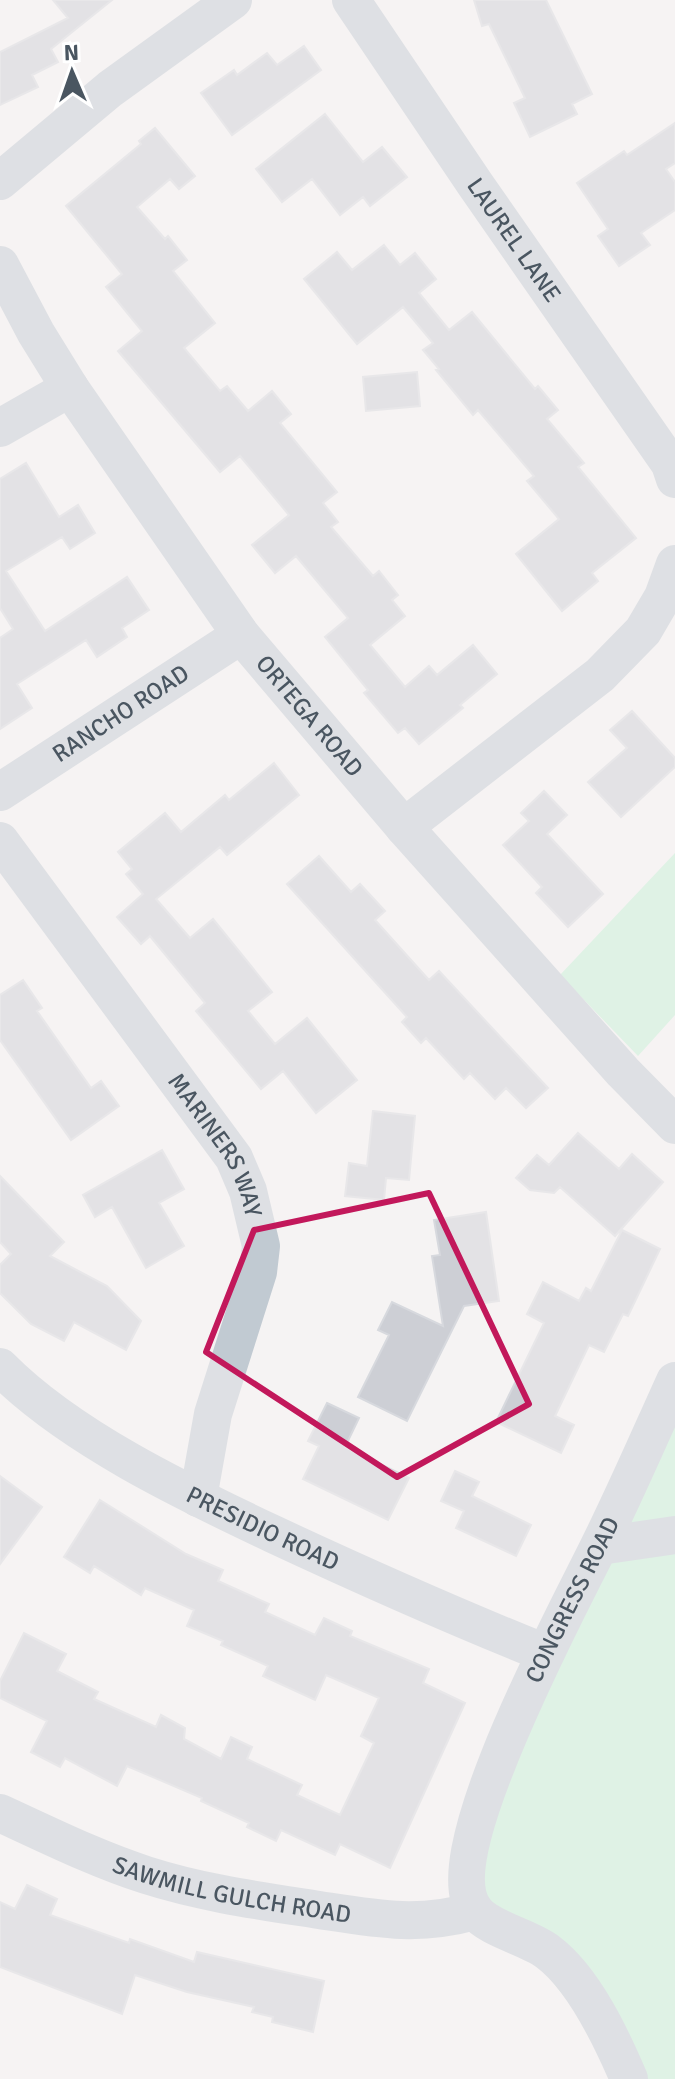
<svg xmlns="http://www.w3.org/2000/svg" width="675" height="2079" font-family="Signika,sans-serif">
<rect width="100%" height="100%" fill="#f5f3f3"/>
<!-- green -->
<path fill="#c3f1d5" d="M675,853V1015L638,1056L560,975Z
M675,1381V2079H629L468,1874Z"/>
<!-- building -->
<path fill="#cdcfd5" stroke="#d7d9de" stroke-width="2" d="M53,0H112L51,49L58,62L32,75L38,87L0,105V52L68,18Z
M474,0H546L592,94L572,104L577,114L530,137L514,103L525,98L489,24L482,26Z
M304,46L321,70L232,135L201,93L234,70L237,75L267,53L277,65Z
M325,114L363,162L382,147L407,177L370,206L363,197L340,215L312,179L282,202L256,169Z
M675,123V163L666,169L675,182V210L641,233L650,245L619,266L598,236L608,229L577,183L624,151L627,155Z
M155,128L195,176L179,189L170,179L137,207L165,239L168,236L187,260L173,271L215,323L184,348L220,391L227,386L248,411L272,391L291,414L280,423L337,492L323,503L338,522L331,527L373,576L379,571L398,595L392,600L405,616L370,645L405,687L429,666L437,675L473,645L497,674L460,705L463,708L419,744L405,728L398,733L364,693L368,690L325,637L348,618L296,556L275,573L252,545L289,515L240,456L220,472L118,351L142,331L106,287L122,274L66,206L141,144L139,141Z
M384,245L400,265L415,253L436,279L419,293L449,330L472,312L535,389L538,386L558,410L547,419L584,463L578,467L636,538L592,573L598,581L562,611L516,554L559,519L527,481L534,476L478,410L473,415L436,370L439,369L423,350L433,343L403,307L357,344L304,279L337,252L352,270Z
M417,372L420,406L366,411L363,377Z
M26,463L59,517L78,505L95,533L70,549L62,537L6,571L45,631L127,577L149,610L122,628L127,637L97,657L86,640L17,684L32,708L0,729V638L13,629L0,608V479Z
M632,711L675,758V767L621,817L588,782L627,748L610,730Z
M274,763L299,795L227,855L220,847L156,899L190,938L213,919L272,992L248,1011L275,1044L307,1018L357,1080L316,1113L283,1071L261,1089L196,1011L205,1003L150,936L141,944L117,917L143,894L126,874L132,869L118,852L165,813L181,832L225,795L229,800Z
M544,791L567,815L547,834L603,894L568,927L536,893L542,887L503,845L529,821L521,813Z
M319,856L351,892L360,884L385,911L375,920L429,980L439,971L548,1088L526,1108L506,1088L495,1099L470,1073L464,1079L426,1038L421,1043L402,1022L407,1017L287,884Z
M23,980L42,1008L37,1011L91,1088L101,1081L119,1106L71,1140L0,1040V995Z
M373,1111L415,1116L409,1180L386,1178L384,1200L345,1196L349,1163L367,1166Z
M578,1133L619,1169L632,1154L663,1182L615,1236L560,1187L554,1193L530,1190L516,1178L537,1155L549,1165Z
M162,1150L184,1189L159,1203L184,1246L146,1268L112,1207L95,1217L83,1195Z
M0,1176L64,1242L50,1256L107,1286L141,1321L126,1350L74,1322L64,1341L31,1324L0,1293V1265L11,1254L0,1242Z
M486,1212L499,1301L464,1306L407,1421L358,1397L389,1335L378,1330L392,1302L443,1326L432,1256L440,1255L434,1220Z
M622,1230L660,1249L628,1316L623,1314L604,1352L589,1345L555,1416L574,1425L561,1453L496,1422L544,1323L527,1314L543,1282L579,1301L586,1288L591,1291Z
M327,1403L359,1418L345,1447L409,1478L388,1520L303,1479L319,1446L308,1441Z
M455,1471L479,1482L472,1496L531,1525L516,1556L456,1528L464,1511L441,1501Z
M0,1476L42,1507L0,1564Z
M100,1500L186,1554L223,1570L218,1581L269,1604L265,1612L315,1635L324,1618L352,1631L350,1636L429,1669L423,1683L465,1703L390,1868L340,1844L335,1855L281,1830L276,1841L247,1827L249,1823L201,1801L202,1798L127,1766L117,1786L65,1758L60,1767L31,1752L47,1721L0,1698V1681L24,1633L66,1654L57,1671L98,1692L94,1699L156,1727L161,1715L185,1728L184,1739L221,1759L231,1737L252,1747L247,1759L302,1785L297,1795L340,1815L374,1743L361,1736L379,1698L326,1675L315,1700L263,1676L268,1666L221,1645L223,1641L187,1626L194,1610L145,1588L141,1595L94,1566L90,1573L64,1557Z
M27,1885L57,1899L50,1915L129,1943L130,1939L194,1962L197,1952L324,1981L313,2032L272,2022L273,2017L252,2012L254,2007L187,1992L135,1975L122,2014L0,1967V1902L15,1909Z"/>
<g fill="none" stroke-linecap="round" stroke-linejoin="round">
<!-- minor -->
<g stroke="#c1cad2" stroke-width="38">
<path id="s1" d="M351,0L475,184L670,464L675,479"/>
<path d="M0,181L110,89L233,0"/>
<path id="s2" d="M0,265L36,333L70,388L241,635L404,827L623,1072L675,1125"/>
<path d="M0,428L70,388"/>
<path id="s3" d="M0,792L241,635"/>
<path d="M404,827L600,675L643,631L663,597L675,564"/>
<path id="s4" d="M0,841L234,1158L248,1191L261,1246L258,1272L213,1414L198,1498"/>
<path id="s5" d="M0,1367C69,1437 184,1492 273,1534C363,1576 453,1616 545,1653"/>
<path d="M600,1546L675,1535"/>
<path id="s6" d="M0,1813C48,1835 96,1859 146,1875C202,1893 261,1901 319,1910C377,1919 418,1927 475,1911"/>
<path id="s7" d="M629,2079C612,2039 584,1979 548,1952C529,1937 490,1930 475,1911C433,1856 570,1606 599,1546C626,1492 650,1436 675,1381"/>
</g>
</g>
<!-- marked area -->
<path d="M0 0H675V2079H0ZM429,1193L529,1404L397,1477L206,1352L254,1230Z" fill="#f5f3f3" fill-opacity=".55" fill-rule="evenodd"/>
<path fill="none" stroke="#c2185b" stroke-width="6" stroke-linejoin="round" d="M429,1193L529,1404L397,1477L206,1352L254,1230Z"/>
<g text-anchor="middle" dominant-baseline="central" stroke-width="7" stroke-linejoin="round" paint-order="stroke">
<!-- street labels -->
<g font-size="24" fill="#4a5661" stroke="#fff">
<text stroke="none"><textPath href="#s1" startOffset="290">LAUREL LANE</textPath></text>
<text stroke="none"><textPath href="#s3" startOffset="144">RANCHO ROAD</textPath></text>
<text stroke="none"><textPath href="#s2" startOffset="548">ORTEGA ROAD</textPath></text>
<text stroke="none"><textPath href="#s4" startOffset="374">MARINERS WAY</textPath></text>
<text stroke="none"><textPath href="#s5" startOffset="310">PRESIDIO ROAD</textPath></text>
<text stroke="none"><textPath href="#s7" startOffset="570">CONGRESS ROAD</textPath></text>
<text stroke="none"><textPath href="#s6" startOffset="246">SAWMILL GULCH ROAD</textPath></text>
</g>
</g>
<!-- north arrow -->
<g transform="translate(72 72) rotate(358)" stroke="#ffffff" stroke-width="6" paint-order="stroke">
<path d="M0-6L14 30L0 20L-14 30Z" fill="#4a5661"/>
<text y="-12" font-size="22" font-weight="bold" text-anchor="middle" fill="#4a5661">N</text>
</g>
</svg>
